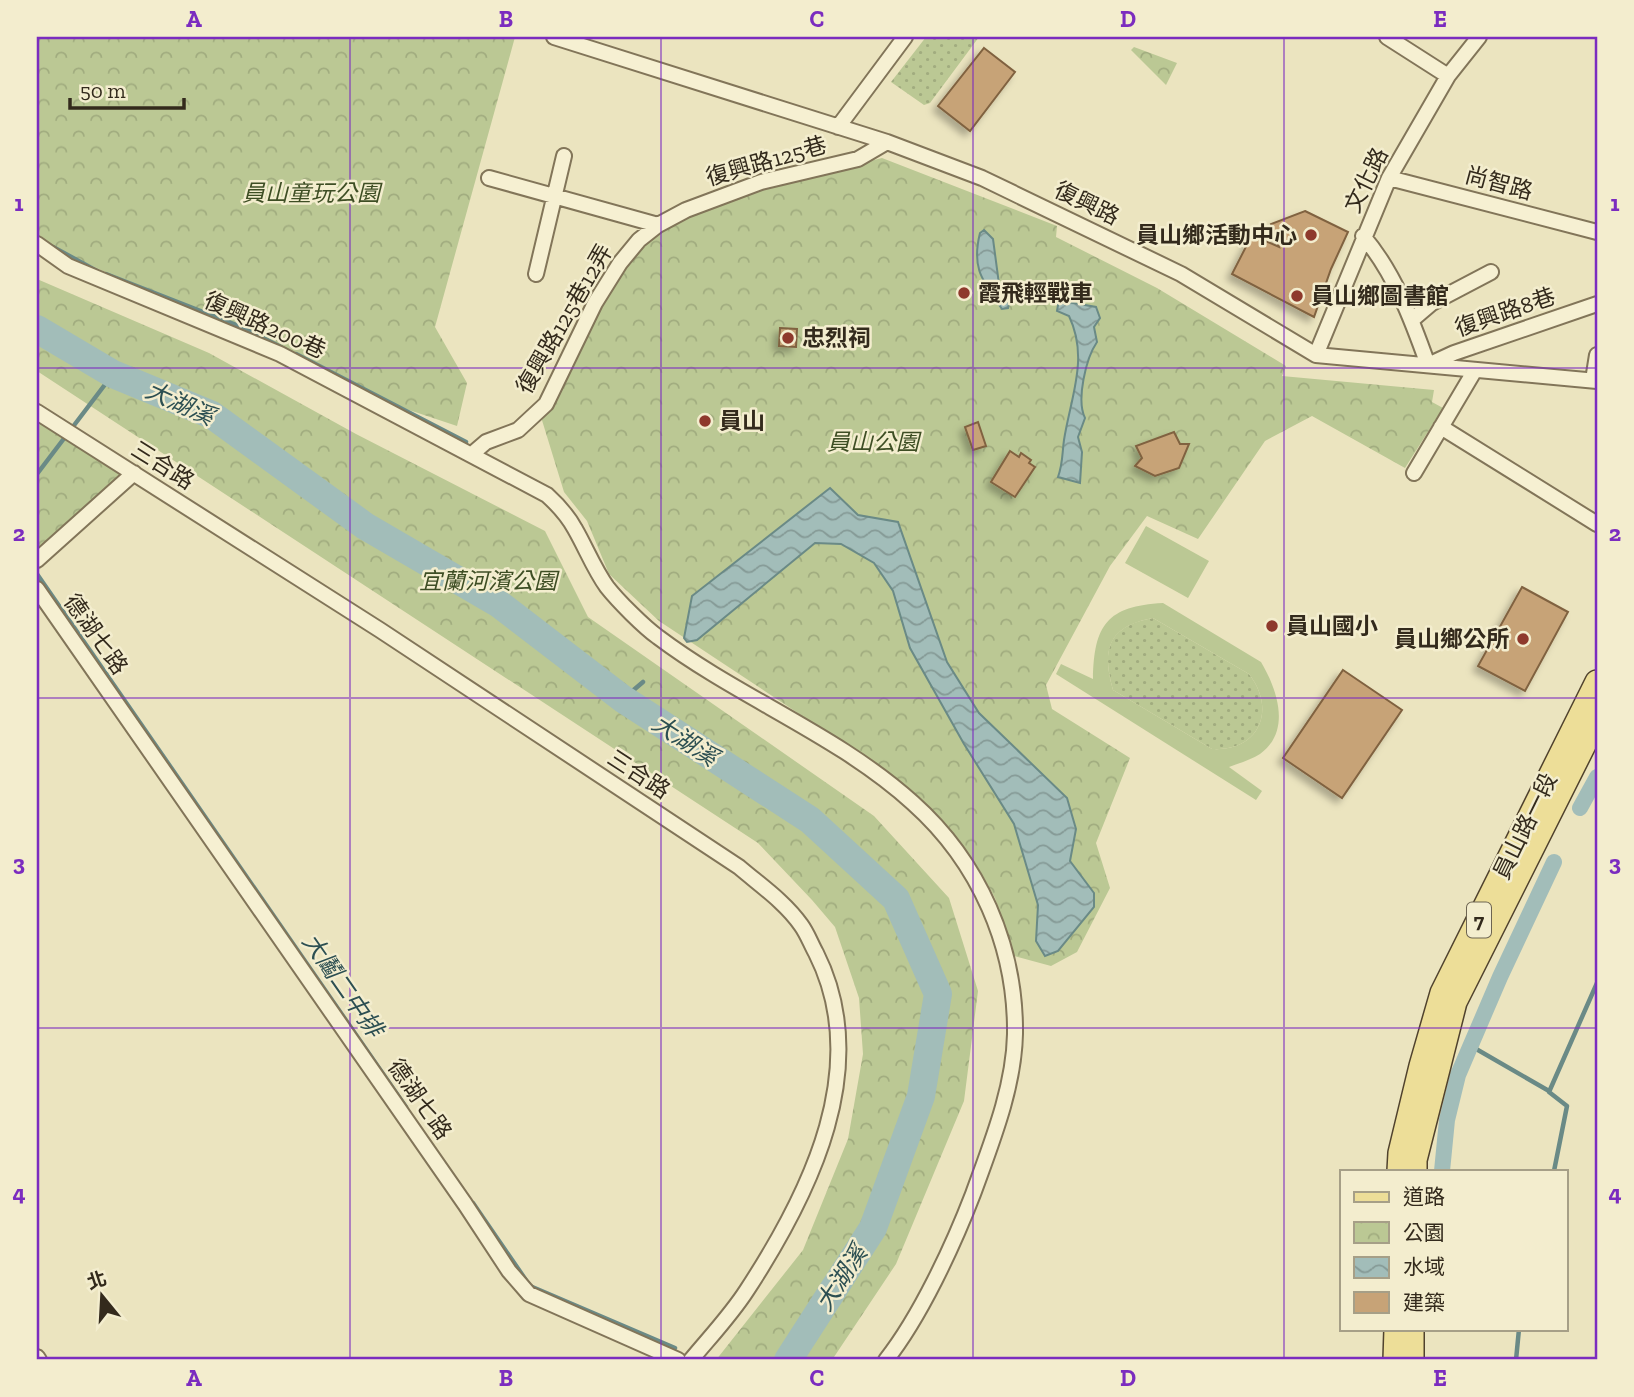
<svg xmlns="http://www.w3.org/2000/svg" width="1634" height="1397" font-family="'Zilla Slab','Noto Sans TC',serif">
<defs>
<pattern id="grass-dots" width="8" height="8" patternUnits="userSpaceOnUse" patternTransform="scale(1.75)"><rect width="8" height="8" fill="#bbc894"/><path d="M2 2h.1M6 6h.1" fill="none" stroke="#a1ac7f" stroke-width="1.8" stroke-linecap="round"/></pattern>
<pattern id="park-crowns" width="20" height="18" patternUnits="userSpaceOnUse" patternTransform="scale(1.75)"><rect width="20" height="18" fill="#bbc894"/><path d="M2 6a3 3 0 1 1 6 0M12 15a3 3 0 1 1 6 0" fill="none" stroke="#a1ac7f"/></pattern>
<pattern id="water-waves" width="16" height="10" patternUnits="userSpaceOnUse" patternTransform="scale(1.75)"><rect width="16" height="10" fill="#a2bdb9"/><path d="M0 5q4-4 8 0t8 0" fill="none" stroke="#859a96"/></pattern>
<filter id="shadow"><feDropShadow dx="-5" dy="5" stdDeviation="3.5" flood-color="#0004"/></filter>
</defs>
<rect width="100%" height="100%" fill="#ebe4bf"/>
<!-- grass -->
<path fill="url(#grass-dots)" d="M926,37H979L930,103L924,105L891,82Z
M1153,618L1249,674C1277,710 1259,752 1212,749L1113,690C1101,648 1109,626 1153,618Z"/>
<!-- park -->
<path fill="url(#park-crowns)" d="M37,37H515L435,327L467,383L457,426L409,410L57,250L37,235Z
M1134,47L1177,63L1166,85L1131,50Z
M882,158L1057,226L1056,237L1157,288L1286,366L1282,376L1434,390L1432,402L1443,408L1405,468L1312,416L1265,441L1198,539L1147,516L1110,566L1046,685L1052,709L1130,758L1096,843L1110,888L1077,952L1051,966L1014,956L995,898L979,869L943,822L887,772L659,621L609,574L587,521L564,492L541,417C560,385 578,353 595,319C604,303 612,283 623,268C671,197 803,178 882,158Z
M37,279L209,353L356,434L545,531L588,617L874,816L949,898L978,991L964,1101L896,1264L832,1360H716L803,1250L848,1139L863,1054L859,998L835,927L812,900L758,843L37,371Z
M37,418L132,473L37,555Z"/>
<!-- pitch -->
<path fill="#bbc894" fill-rule="evenodd" d="M1146,526L1209,561L1188,598L1125,563Z
M1163,603L1261,662C1277,689 1292,731 1260,754C1251,760 1239,763 1229,767L1262,791L1256,800L1056,674L1061,664L1093,679C1094,625 1107,606 1163,603ZM1153,618L1249,674C1277,710 1259,752 1212,749L1113,690C1101,649 1109,626 1153,618Z"/>
<!-- water -->
<path fill="url(#water-waves)" stroke="#6a8a86" stroke-width="2" d="M984,230L993,239L999,284L1009,304L1008,308L1002,309C983,281 971,269 980,233Z
M1062,301L1096,307L1100,318L1094,327L1097,342C1086,358 1076,400 1085,418L1078,437L1082,452L1080,483L1058,477C1063,463 1062,454 1064,440C1071,396 1089,358 1069,316L1057,311L1058,305Z
M830,488L858,515L898,522L947,662L979,713L1067,798L1076,829L1070,861L1094,893V907L1058,951L1045,956L1036,941L1038,905L1014,824L964,744L910,648L893,591L874,563L841,544L815,543L697,640L687,642L684,638L692,596Z"/>
<g fill="none" stroke-linecap="round" stroke-linejoin="round">
<!-- stream -->
<path stroke="#6a8a86" stroke-width="4.5" d="M53,247L97,271
M106,274L239,326L281,347
M296,354L466,442
M37,474L113,374
M37,574L406,1107
M623,699L643,682
M1471,1046L1549,1091
M1554,1171L1567,1106L1549,1092L1597,983
M473,1203L530,1286L675,1348
M1516,1360L1519,1329"/>
<!-- canal -->
<path stroke="#a2bdb9" stroke-width="16" d="M1580,808L1597,777
M1442,1171L1447,1120L1458,1075L1500,977L1554,862"/>
<!-- river -->
<path stroke="#a2bdb9" stroke-width="28" d="M37,329L113,374L212,415L365,526L499,604L623,699L810,820L896,899L938,994L921,1096L873,1228L788,1360"/>
</g>
<!-- building -->
<path fill="#c7a377" stroke="#806240" stroke-width="2" filter="url(#shadow)" d="M984,48L1015,72L970,131L938,106Z
M1305,211L1348,232L1331,269L1314,317L1232,274L1252,235L1279,247L1271,224Z
M780,328L797,329L796,347L779,346Z
M978,422L986,446L973,450L965,427Z
M1174,432L1180,444H1189L1179,468L1155,476L1135,466L1142,458L1136,446Z
M1010,451L1019,457L1021,453L1031,460L1029,463L1035,467L1015,497L991,482Z
M1522,587L1568,612L1525,691L1478,666Z
M1343,670L1402,710L1342,798L1283,758Z"/>
<g fill="none" stroke-linecap="round" stroke-linejoin="round">
<!-- street casing -->
<g stroke="#827559" stroke-width="18">
<path id="street" d="M554,37L887,142L982,178L1181,274L1316,355L1597,381
M1387,37L1448,76
M838,127L905,37
M489,178L658,225
M1389,178L1597,232
M1363,236C1394,272 1412,320 1428,365L1454,353L1597,304
M37,244L68,266L280,354L547,495C558,505 568,516 575,529C586,548 594,569 607,587C618,601 644,627 658,637C739,698 838,735 913,803C979,862 1016,946 1015,1034C1014,1088 991,1144 973,1194C953,1246 920,1317 886,1360
M536,274L564,156
M1412,320L1432,303L1491,272
M1316,355L1389,178L1448,76L1479,37
M1593,380L1597,355
M37,412L380,630L739,867C760,885 785,902 801,925C807,933 811,944 816,953C873,1066 811,1192 747,1290C731,1315 710,1337 691,1360
M1441,427L1597,524
M472,454L486,442L518,430L546,404L595,303L620,263L639,240L658,225L686,210L761,182L858,159L887,142
M1414,473L1475,370
M37,560L134,473
M37,589L465,1204L509,1271L529,1294L678,1360
M37,1357L39,1360"/>
</g>
<!-- primary casing -->
<g stroke="#50422d" stroke-width="26">
<path id="primary" d="M1399,1171L1400,1153L1421,1066L1442,993L1597,682
M1415,1171V1160L1455,1002L1597,719
M1395,1360L1396,1329
M1412,1360V1329"/>
</g>
<!-- street -->
<use href="#street" stroke="#f6f0d2" stroke-width="14"/>
<!-- primary -->
<use href="#primary" stroke="#edde98" stroke-width="23"/>
</g>
<!-- grid -->
<path fill="none" stroke="#7b2cbf" stroke-width="2" stroke-opacity="0.55" d="M350,37V1360M661,37V1360M973,37V1360M1284,37V1360M37,368H1597M37,698H1597M37,1028H1597"/>
<!-- markers -->
<g fill="#8e392c" stroke="#f3edce" stroke-width="2.5">
<circle cx="1311" cy="235" r="7"/>
<circle cx="964" cy="293" r="7"/>
<circle cx="1297" cy="296" r="7"/>
<circle cx="788" cy="338" r="7"/>
<circle cx="705" cy="421" r="7"/>
<circle cx="1272" cy="626" r="7"/>
<circle cx="1523" cy="639" r="7"/>
</g>
<g text-anchor="middle" dominant-baseline="central" stroke-width="5" stroke-linejoin="round" paint-order="stroke">
<!-- shield labels -->
<rect fill="#f3edce" stroke="#6d6451" stroke-width="2" x="1467" y="902.5" width="24" height="35" rx="5"/>
<g font-size="21" font-weight="bold" fill="#332a1c">
<text x="1479" y="920">7</text>
</g>
<!-- street labels -->
<g font-size="23" fill="#332a1c" stroke="#f3edce">
<text transform="translate(766 161) rotate(-16)">復興路125巷</text>
<text transform="translate(1366 180) rotate(-64)">文化路</text>
<text transform="translate(1499 183) rotate(15)">尚智路</text>
<text transform="translate(1087 203) rotate(26)">復興路</text>
<text transform="translate(1505 312) rotate(-19)">復興路8巷</text>
<text transform="translate(564 319) rotate(-60)">復興路125巷12弄</text>
<text transform="translate(265 325) rotate(24)">復興路200巷</text>
<text transform="translate(163 465) rotate(32)">三合路</text>
<text transform="translate(96 634) rotate(55)">德湖七路</text>
<text transform="translate(639 774) rotate(33)">三合路</text>
<text transform="translate(1525 826) rotate(-64)">員山路一段</text>
<text transform="translate(420 1099) rotate(55)">德湖七路</text>
</g>
<!-- park labels -->
<g font-size="23" font-style="italic" fill="#3e4e24" stroke="#f3edce">
<text x="311" y="193">員山童玩公園</text>
<text x="873" y="442">員山公園</text>
<text x="488" y="581">宜蘭河濱公園</text>
</g>
<!-- poi labels -->
<g font-size="23" font-weight="bold" fill="#332a1c" stroke="#f3edce" text-anchor="start">
<text x="1297" y="235" text-anchor="end">員山鄉活動中心</text>
<text x="978" y="293">霞飛輕戰車</text>
<text x="1311" y="296">員山鄉圖書館</text>
<text x="802" y="338">忠烈祠</text>
<text x="719" y="421">員山</text>
<text x="1286" y="626">員山國小</text>
<text x="1509" y="639" text-anchor="end">員山鄉公所</text>
</g>
<!-- water labels -->
<g font-size="24" font-style="italic" fill="#2c4f52" stroke="#f3edce">
<text transform="translate(180 403) rotate(24)">大湖溪</text>
<text transform="translate(685 740) rotate(33)">大湖溪</text>
<text transform="translate(343 985) rotate(55)">大鬮二中排</text>
<text transform="translate(841 1278) rotate(-57)">大湖溪</text>
</g>
</g>
<!-- border -->
<rect width="1634" height="1397" fill="none" stroke="#f3edce" stroke-width="77"/>
<!-- legend -->
<rect x="1340" y="1170" width="228" height="161" fill="#f3edce" stroke="#a69f87" stroke-width="2"/>
<rect x="1354" y="1192" width="35" height="10" fill="#edde98" stroke="#a69f87" stroke-width="2"/>
<text x="1403" y="1204" font-size="21" fill="#332a1c">道路</text>
<rect x="1354" y="1222" width="35" height="21" fill="url(#park-crowns)" stroke="#a69f87" stroke-width="2"/>
<text x="1403" y="1240" font-size="21" fill="#332a1c">公園</text>
<rect x="1354" y="1257" width="35" height="21" fill="url(#water-waves)" stroke="#a69f87" stroke-width="2"/>
<text x="1403" y="1274" font-size="21" fill="#332a1c">水域</text>
<rect x="1354" y="1292" width="35" height="21" fill="#c7a377" stroke="#a69f87" stroke-width="2"/>
<text x="1403" y="1310" font-size="21" fill="#332a1c">建築</text>
<!-- north arrow -->
<g transform="translate(102 1296) rotate(342)" stroke="#f3edce" stroke-width="5" paint-order="stroke">
<path d="M0-5L12 26L0 18L-12 26Z" fill="#332a1c"/>
<text y="-10" font-size="19" font-weight="bold" text-anchor="middle" fill="#332a1c">北</text>
</g>
<!-- scale -->
<path d="M70 98v10h114v-10" fill="none" stroke="#332a1c" stroke-width="3.5"/>
<text x="80" y="98" font-size="21" fill="#332a1c" stroke="#f3edce" stroke-width="5" paint-order="stroke">50 m</text>
<rect x="38" y="38" width="1558" height="1320" fill="none" stroke="#7b2cbf" stroke-width="2.5"/>
<g font-size="23" text-anchor="middle" font-weight="bold" fill="#7b2cbf">
<text x="194" y="27">A</text>
<text x="506" y="27">B</text>
<text x="817" y="27">C</text>
<text x="1128" y="27">D</text>
<text x="1440" y="27">E</text>
<text x="19" y="211">1</text>
<text x="1615" y="211">1</text>
<text x="19" y="541">2</text>
<text x="1615" y="541">2</text>
<text x="19" y="871">3</text>
<text x="1615" y="871">3</text>
<text x="19" y="1201">4</text>
<text x="1615" y="1201">4</text>
<text x="194" y="1386">A</text>
<text x="506" y="1386">B</text>
<text x="817" y="1386">C</text>
<text x="1128" y="1386">D</text>
<text x="1440" y="1386">E</text>
</g>
</svg>
